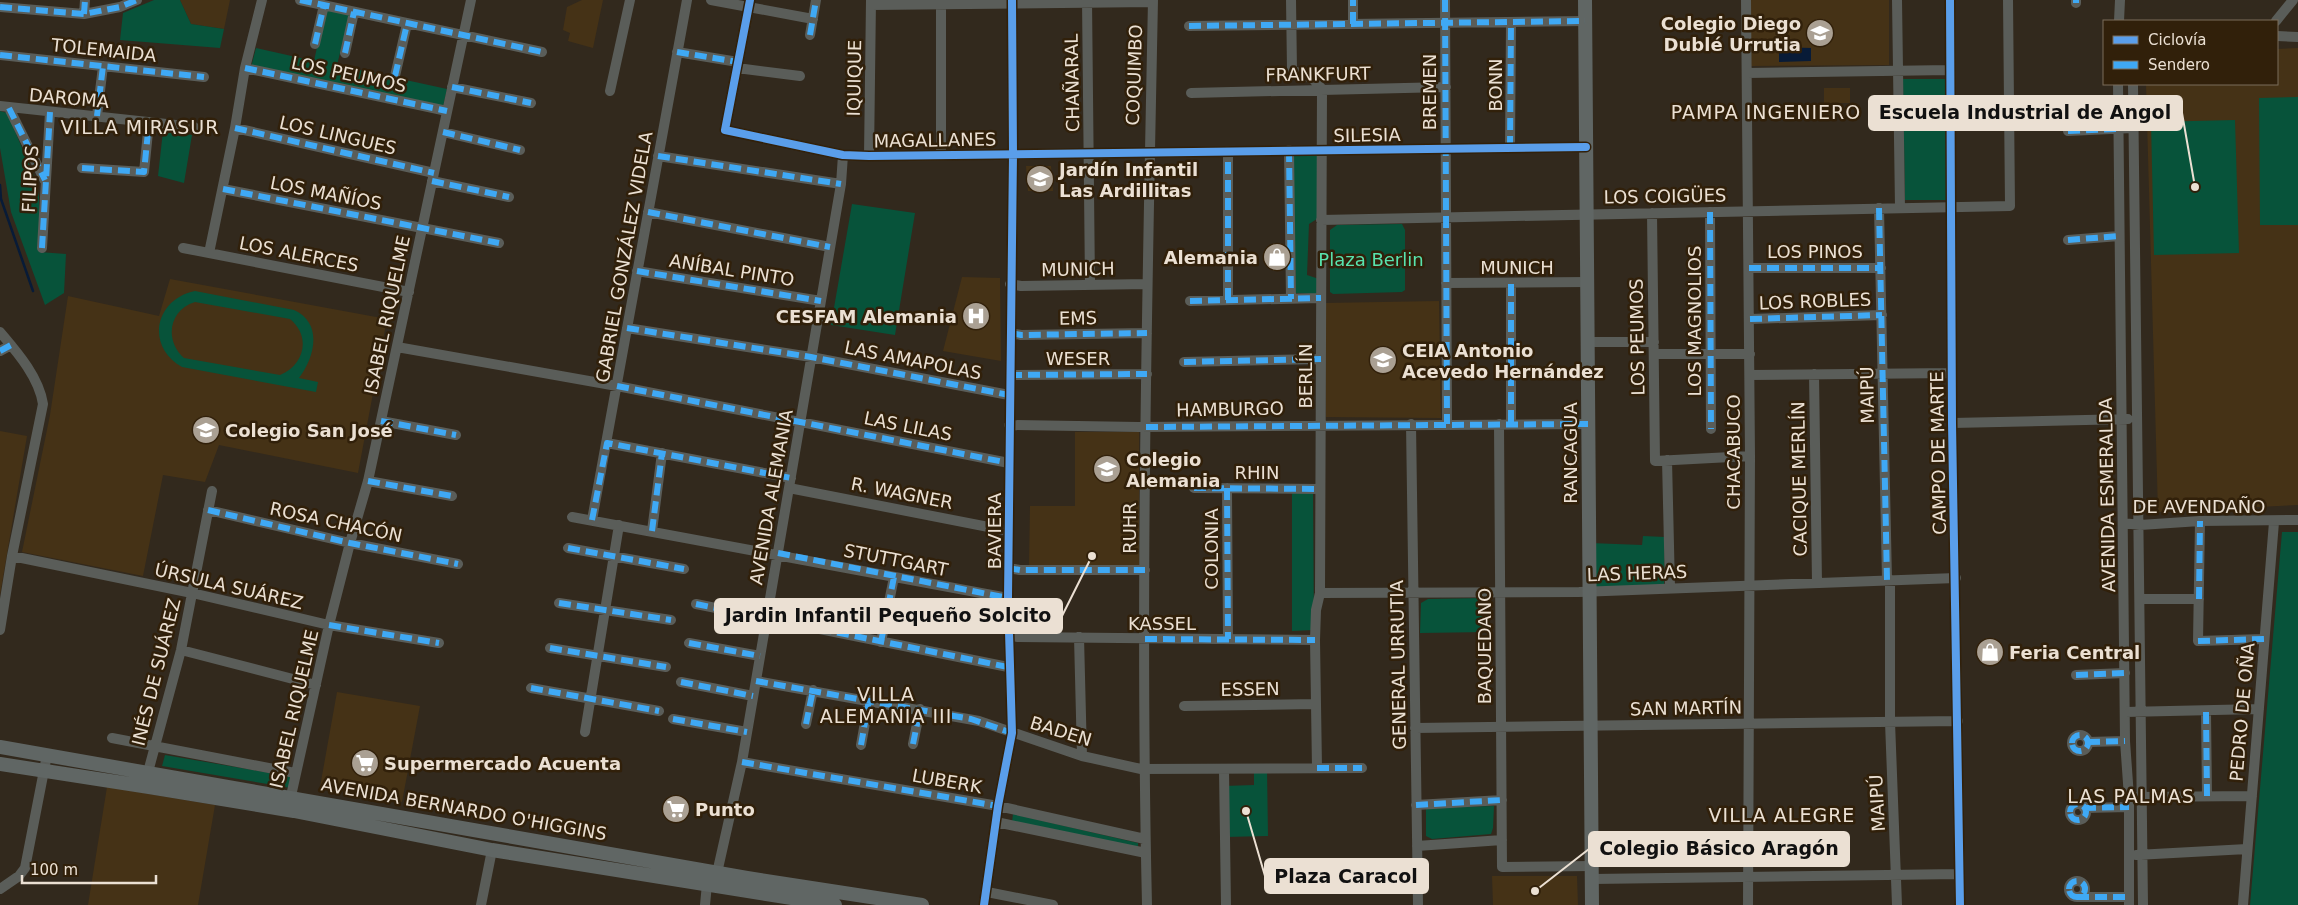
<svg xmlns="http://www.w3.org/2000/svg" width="2298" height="905" font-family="'DejaVu Sans',sans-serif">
<rect width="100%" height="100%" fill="#32291d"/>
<!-- built -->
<path fill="#453216" d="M180,0H230L224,29L191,24Z
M582,0H603L593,48L568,41L570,33L563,30L567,7Z
M1750,0H1889V65L1751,66Z
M2298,48V505L2158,512L2146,84H2277V49Z
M1824,88H1850V103H1824Z
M1026,166H1051L1053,191H1028Z
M962,277L1000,278L1001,361L943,351Z
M170,279L387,319L358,473L219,445L205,482L163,475L143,576L22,552L50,415L68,296L159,316Z
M1439,301L1441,418L1326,417L1325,303Z
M0,431L27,436L0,595Z
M1075,432H1139V567H1029L1030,506H1075Z
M337,692L420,706L402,802L320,787Z
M107,787L215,805L198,905H88Z
M1492,876H1577L1578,905H1493Z"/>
<!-- green -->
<path fill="#07533a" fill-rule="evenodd" d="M154,0H180L191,24L224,29L220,48L120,40L123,13Z
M325,10L351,15L342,53H340L337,65L447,89L443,107L251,67L256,48L314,61Z
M1903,79H1946V200H1905Z
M2298,97V225H2260L2259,98Z
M0,111L7,113L36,180L39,197V252L66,254L64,293L45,305L11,212L0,148Z
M2235,120L2239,253L2154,255L2151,122Z
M163,131L192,135L184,183L158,176Z
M1292,154H1317L1320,217L1309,224L1307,275L1319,279V294L1296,293Z
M852,204L915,213L895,335L831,325Z
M1402,224L1405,230V290L1402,292L1333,294L1330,292V230L1337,225Z
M195,291L294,310C323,323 315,357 299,378L318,382L316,392L182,367C145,346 155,299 195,291ZM195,302L290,319C311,336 305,365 280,375L184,358C164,340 169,310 195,302Z
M1313,491L1314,630L1292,631V492Z
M2282,532H2298V905H2250Z
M1643,536L1665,537L1664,586L1590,589V543L1642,545Z
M1484,598L1489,602L1488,632L1420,633L1421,603L1428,599Z
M165,755L294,777L291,788L162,766Z
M1267,769L1268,836L1225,837L1224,786L1254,785V770Z
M1494,806L1493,828L1491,834L1432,839L1426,836V808Z
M1013,814L1138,843V850L1012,822Z"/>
<!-- water -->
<path fill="#081b37" d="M1779,47L1811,48V61L1779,62Z"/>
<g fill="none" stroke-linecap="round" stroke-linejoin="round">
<!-- stream -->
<path stroke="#081b37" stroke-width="2.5" d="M0,185L1,199L33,291"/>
<!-- minor -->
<path stroke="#5a5d59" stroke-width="10" d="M300,0L542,52
M711,0L813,19
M750,0L725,130L843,155L869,156L1586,147
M941,0V155
M1087,0L1090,285
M1291,0L1292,70L1313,79L1322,89L1320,593L1316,610L1315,640L1317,768
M1445,0L1447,424
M1746,0L1750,456L1748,905
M1897,0L1900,208
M1950,0L1952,423L1960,905
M2076,3V0
M871,5L1153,2
M0,7L84,14L120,7L137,0
M84,14L85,0
M2119,21L2120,0
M2276,21L2293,0
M1353,24V0
M1189,26L1585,21
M810,35L816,0
M2277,36L2298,37
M315,44L324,5
M677,52L738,62
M345,53L354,12
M0,55L204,77
M245,68L447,111
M737,68L800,76
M1747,73L1950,70
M395,76L407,24
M2118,84L2125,741L2129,797V905
M2133,84L2143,905
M452,87L531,103
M610,91L630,0
M1191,93L1446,87
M0,106L194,127
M9,108L45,181
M97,116L103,66
M235,128L434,173
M2068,131L2132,128
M443,132L520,150
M1510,148L1511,22
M1289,150L1291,299
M658,156L841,184
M869,156L871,0
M82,168L144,172L149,122
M432,181L509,197
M223,189L499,243
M1879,208L1887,580
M648,212L830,247
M1710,212L1711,429
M1652,213L1655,461L1750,456
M1321,220L2010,206L2008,0
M2068,240L2119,236
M42,248L50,112
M183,248L409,292
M209,253L235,128L245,68L262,0
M1749,268H1881
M637,271L821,301
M1446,283L1587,282
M1010,284L1021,286L1147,284
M1511,284V424
M1228,300V151
M1190,301L1321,298
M1750,319L1882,315
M627,328L811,357L1009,395
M0,332C17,352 39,377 43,404L12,556L0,630
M1011,333L1021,335L1147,333
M1588,342H1654
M397,347L617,386L1009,463
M0,351L11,345
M1654,354H1750
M1184,362L1321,359
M1814,374L1817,583
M1010,375L1147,374
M1750,375L1952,373
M381,421L456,435
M1952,423L2128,419
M1411,424L1418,905
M1499,424L1502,867L1592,866
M1009,425L1139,427L1588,424
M607,443L791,478
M1667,460L1670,588
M368,481L452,496
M789,488L1009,531
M1194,488L1320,489
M1227,488L1228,639
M208,510L350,543L458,564
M572,517L1008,598
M592,520L687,0
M2200,521L2198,641L2264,639
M2123,523L2140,525L2200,521L2298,520
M652,531L662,453
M568,548L684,569
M12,556L192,593L329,625L439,643
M1008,568L1020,570H1145
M1890,580V722L1897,905
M1320,593L1579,592L1956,578
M2140,599H2199
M559,603L671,620
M696,604L1008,667
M1009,635L1018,637L1315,640
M1079,637L1082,756
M881,642L894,577
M689,643L760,656
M550,648L666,667
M181,650L316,685
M2076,675L2125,673
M756,681L979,721L1082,756L1141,769L1362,768
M681,682L753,696
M531,688L659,711
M1184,706L1316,704
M2125,712L2259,709
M2206,712L2207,796
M673,719L747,732
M806,724L813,690
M1415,728L1958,721
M585,732L619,525
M2072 743a8 8 0 1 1 16 0a8 8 0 1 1-16 0Z
M112,738L295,773
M2088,742L2125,741
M913,744L920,709
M861,745L869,700
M742,762L998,806L1145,839
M1224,770L1226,905
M148,772L181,650L212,491
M2135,797L2252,796
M2070 812a8 8 0 1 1 16 0a8 8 0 1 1-16 0Z
M289,805L329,625L350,543L368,481L471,0
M1416,805L1502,800
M2084,808L2129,807
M996,822L1146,853
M1417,846L1502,840
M2136,855L2247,849
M1592,879L1959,874
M2069 889a8 8 0 1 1 16 0a8 8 0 1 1-16 0Z
M0,889L19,876L25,868L47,755
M987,892L1053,905
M2077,897H2129
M481,905L492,850
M705,905L707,884L717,873L742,762L841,184L843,155
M984,905L998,806L1012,733L1008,598L1013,154L1012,0
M1147,905C1140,603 1147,301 1153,0
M2243,905L2274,522"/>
<!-- major -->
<path stroke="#606664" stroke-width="14" d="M1585,0L1592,905
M0,747L747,878L922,905
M0,764L149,787L294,811L492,850L835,905"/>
<!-- quiet -->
<path stroke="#3fa9f5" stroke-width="6" stroke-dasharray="12 6" stroke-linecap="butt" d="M300,0L542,52
M1445,0L1447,424
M2076,3V0
M0,7L84,14L120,7L137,0
M84,14L85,0
M1353,24V0
M1189,26L1585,21
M810,35L816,0
M315,44L324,5
M677,52L738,62
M345,53L354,12
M0,55L204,77
M245,68L447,111
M395,76L407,24
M452,87L531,103
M9,108L45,180
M97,116L103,66
M235,128L434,173
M2068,131L2117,129
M443,132L520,150
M1510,148L1511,22
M1289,150L1291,299
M658,156L841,184
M82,168L144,172L149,122
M432,181L509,197
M223,189L499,243
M1879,208L1887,580
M648,212L830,247
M1710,212L1711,429
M2068,240L2119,236
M42,248L50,112
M1749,268H1881
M637,271L821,301
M1511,284V424
M1228,300V151
M1190,301L1321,298
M1750,319L1882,315
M627,328L811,357L1009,395
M1011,333L1021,335L1147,333
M0,351L11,345
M1184,362L1321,359
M1010,375L1147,374
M617,386L1009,463
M381,421L456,435
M1146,427L1588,424
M368,481L452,496
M1194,488L1320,489
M1227,488L1228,639
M208,510L350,543L458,564
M592,520L607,443L791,478
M652,531L662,453
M568,548L684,569
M778,553L1008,598
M1008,568L1020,570H1145
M2199,599L2200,521
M559,603L671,620
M696,604L1008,667
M329,625L439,643
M1145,639L1315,640
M2198,641L2264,639
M881,642L894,577
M689,643L760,656
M550,648L666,667
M2076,675L2125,673
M756,681L971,719L1012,733
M681,682L753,696
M531,688L659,711
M2206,712L2207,796
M673,719L747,732
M806,724L813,690
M2072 743a8 8 0 1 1 16 0a8 8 0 1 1-16 0Z
M2088,742L2125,741
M913,744L920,709
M861,745L869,700
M742,762L998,806
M1317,768H1362
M2070 812a8 8 0 1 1 16 0a8 8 0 1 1-16 0Z
M1416,805L1502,800
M2084,808L2129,807
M2069 889a8 8 0 1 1 16 0a8 8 0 1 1-16 0Z
M2077,897H2129"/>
<!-- cycleway casing -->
<g stroke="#31200a" stroke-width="11">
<path id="cycleway" d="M750,0L725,130L843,155L869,156L1586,147
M1950,0L1952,423L1960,905
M984,905L998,806L1012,733L1008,598L1013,154L1012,0"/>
</g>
<!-- cycleway -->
<use href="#cycleway" stroke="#5a9eea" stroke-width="8"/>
</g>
<!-- icons -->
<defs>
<g id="school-disc" transform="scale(1.4375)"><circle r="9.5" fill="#aaa093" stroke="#31200a"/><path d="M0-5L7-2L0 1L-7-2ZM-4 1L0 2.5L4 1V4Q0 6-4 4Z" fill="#fff"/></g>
<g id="shop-disc" transform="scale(1.4375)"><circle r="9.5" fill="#aaa093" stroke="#31200a"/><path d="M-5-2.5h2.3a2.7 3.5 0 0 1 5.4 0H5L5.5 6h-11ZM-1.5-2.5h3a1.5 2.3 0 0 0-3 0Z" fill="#fff"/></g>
<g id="hospital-disc" transform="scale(1.4375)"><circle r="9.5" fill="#aaa093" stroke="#31200a"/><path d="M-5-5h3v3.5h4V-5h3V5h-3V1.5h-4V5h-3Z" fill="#fff"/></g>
<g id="supermarket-disc" transform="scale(1.4375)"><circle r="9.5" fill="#aaa093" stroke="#31200a"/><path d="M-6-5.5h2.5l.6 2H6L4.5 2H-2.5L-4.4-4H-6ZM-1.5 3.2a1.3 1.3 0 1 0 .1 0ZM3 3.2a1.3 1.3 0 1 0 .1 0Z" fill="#fff"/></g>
</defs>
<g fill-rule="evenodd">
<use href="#school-disc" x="1820" y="33"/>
<use href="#school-disc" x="1040" y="179"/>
<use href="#shop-disc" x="1277" y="257"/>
<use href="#hospital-disc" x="976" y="316"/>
<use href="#school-disc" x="1383" y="360"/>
<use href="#school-disc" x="206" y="430"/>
<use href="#school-disc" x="1107" y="469"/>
<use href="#shop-disc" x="1990" y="652"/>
<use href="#supermarket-disc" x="365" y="763"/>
<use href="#supermarket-disc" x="676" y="809"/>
</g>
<g text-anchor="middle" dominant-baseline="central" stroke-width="5" stroke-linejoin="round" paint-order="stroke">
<!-- poi labels -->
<g font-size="18" font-weight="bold" fill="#ebe0d3" stroke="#31200a" text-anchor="start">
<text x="1801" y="23" text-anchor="end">Colegio Diego<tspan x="1801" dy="21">Dublé Urrutia</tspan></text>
<text x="1059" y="169">Jardín Infantil<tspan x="1059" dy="21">Las Ardillitas</tspan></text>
<text x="1258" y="257" text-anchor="end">Alemania</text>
<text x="957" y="316" text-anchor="end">CESFAM Alemania</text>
<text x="1402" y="350">CEIA Antonio<tspan x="1402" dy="21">Acevedo Hernández</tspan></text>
<text x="225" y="430">Colegio San José</text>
<text x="1126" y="459">Colegio<tspan x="1126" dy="21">Alemania</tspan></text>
<text x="2009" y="652">Feria Central</text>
<text x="384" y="763">Supermercado Acuenta</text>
<text x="695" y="809">Punto</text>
</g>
<!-- street labels -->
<g font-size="18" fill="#ebe0d3" stroke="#31200a">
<text transform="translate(104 50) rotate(6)">TOLEMAIDA</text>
<text transform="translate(349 74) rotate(12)">LOS PEUMOS</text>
<text transform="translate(1318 74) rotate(-1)">FRANKFURT</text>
<text transform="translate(1134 75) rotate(-88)">COQUIMBO</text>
<text transform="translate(854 78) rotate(-89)">IQUIQUE</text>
<text transform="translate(1072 83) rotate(-91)">CHAÑARAL</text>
<text transform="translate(1495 85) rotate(-90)">BONN</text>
<text transform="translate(1429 92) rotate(-90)">BREMEN</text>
<text transform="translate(69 98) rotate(5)">DAROMA</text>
<text transform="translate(338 135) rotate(13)">LOS LINGUES</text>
<text transform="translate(1367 135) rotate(-1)">SILESIA</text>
<text transform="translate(935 140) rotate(-1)">MAGALLANES</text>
<text transform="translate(30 179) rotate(-87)">FILIPOS</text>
<text transform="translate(326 193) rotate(11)">LOS MAÑÍOS</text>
<text transform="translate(1665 196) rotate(-1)">LOS COIGÜES</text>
<text x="1815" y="251">LOS PINOS</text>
<text transform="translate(299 254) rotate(11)">LOS ALERCES</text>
<text transform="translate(624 257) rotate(-80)">GABRIEL GONZÁLEZ VIDELA</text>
<text x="1517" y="267">MUNICH</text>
<text transform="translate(1078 269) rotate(-1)">MUNICH</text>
<text transform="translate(732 270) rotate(9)">ANÍBAL PINTO</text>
<text transform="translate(1815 301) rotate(-2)">LOS ROBLES</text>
<text transform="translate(387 315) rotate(-78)">ISABEL RIQUELME</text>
<text transform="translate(1078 318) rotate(-1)">EMS</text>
<text transform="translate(1694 321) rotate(-90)">LOS MAGNOLIOS</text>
<text transform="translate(1637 337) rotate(-91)">LOS PEUMOS</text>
<text x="1078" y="358">WESER</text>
<text transform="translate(913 360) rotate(11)">LAS AMAPOLAS</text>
<text transform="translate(1305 376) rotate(-90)">BERLÍN</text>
<text transform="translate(1867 395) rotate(-91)">MAIPÚ</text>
<text transform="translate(1230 409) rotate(-1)">HAMBURGO</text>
<text transform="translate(908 426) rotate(11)">LAS LILAS</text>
<text transform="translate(1733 452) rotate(-90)">CHACABUCO</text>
<text transform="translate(1570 453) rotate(-90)">RANCAGUA</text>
<text transform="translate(1938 453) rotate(-91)">CAMPO DE MARTE</text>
<text x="1257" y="472">RHIN</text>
<text transform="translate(1799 479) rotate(-91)">CACIQUE MERLÍN</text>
<text transform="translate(902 493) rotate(11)">R. WAGNER</text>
<text transform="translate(2107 495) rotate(-91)">AVENIDA ESMERALDA</text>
<text transform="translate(771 497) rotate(-80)">AVENIDA ALEMANIA</text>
<text x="2199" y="506">DE AVENDAÑO</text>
<text transform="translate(336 522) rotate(12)">ROSA CHACÓN</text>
<text transform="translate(1129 528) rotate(-90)">RUHR</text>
<text transform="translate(994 531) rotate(-90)">BAVIERA</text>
<text transform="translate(1211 549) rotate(-90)">COLONIA</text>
<text transform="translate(896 560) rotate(11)">STUTTGART</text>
<text transform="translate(1637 573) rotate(-2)">LAS HERAS</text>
<text transform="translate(229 586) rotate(13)">ÚRSULA SUÁREZ</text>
<text x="1162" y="623">KASSEL</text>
<text transform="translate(1484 646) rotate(-90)">BAQUEDANO</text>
<text transform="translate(1398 665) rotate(-91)">GENERAL URRUTIA</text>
<text transform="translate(156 672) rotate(-76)">INÉS DE SUÁREZ</text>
<text transform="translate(1250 689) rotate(-1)">ESSEN</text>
<text transform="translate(1686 708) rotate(-1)">SAN MARTÍN</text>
<text transform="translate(294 709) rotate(-77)">ISABEL RIQUELME</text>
<text transform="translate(2242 712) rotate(-85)">PEDRO DE OÑA</text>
<text transform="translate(1061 731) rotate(17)">BADEN</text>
<text transform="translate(947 781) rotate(10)">LUBERK</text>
<text transform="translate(1877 803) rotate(-93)">MAIPÚ</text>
<text transform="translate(464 809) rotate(10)">AVENIDA BERNARDO O'HIGGINS</text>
</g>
<!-- park labels -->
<g font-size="18" fill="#58e3ad" stroke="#31200a">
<text x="1371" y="259">Plaza Berlin</text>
</g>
<!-- neighbourhood labels -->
<g font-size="19" letter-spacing="1" fill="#ebe0d3" stroke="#31200a">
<text x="1766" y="112">PAMPA INGENIERO</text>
<text x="140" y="127">VILLA MIRASUR</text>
<text x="886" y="694">VILLA<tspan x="886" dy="22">ALEMANIA III</tspan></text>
<text x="2131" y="796">LAS PALMAS</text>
<text x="1782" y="815">VILLA ALEGRE</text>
</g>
</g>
<!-- callouts -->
<path fill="none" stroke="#ebe0d3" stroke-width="2" d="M2195 187L2182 113M1092 556L1062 616M1535 891L1589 849M1246 811L1265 876"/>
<g fill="#ebe0d3" stroke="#31200a" stroke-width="2">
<circle cx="2195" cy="187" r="5"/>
<circle cx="1092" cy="556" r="5"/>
<circle cx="1535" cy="891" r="5"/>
<circle cx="1246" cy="811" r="5"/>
</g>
<g fill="#ebe0d3" stroke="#ebe0d3" stroke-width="2">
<rect x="1869" y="96" width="313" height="34" rx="5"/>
<rect x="715" y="599" width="347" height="34" rx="5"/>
<rect x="1589" y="832" width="260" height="34" rx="5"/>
<rect x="1265" y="859" width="163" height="34" rx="5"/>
</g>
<g font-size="19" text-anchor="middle" font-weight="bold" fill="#111">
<text x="2025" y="119">Escuela Industrial de Angol</text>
<text x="888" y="622">Jardin Infantil Pequeño Solcito</text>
<text x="1719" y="855">Colegio Básico Aragón</text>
<text x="1346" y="883">Plaza Caracol</text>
</g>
<!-- legend -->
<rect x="2103" y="20" width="175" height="65" fill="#31200a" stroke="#7b6d5a"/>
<rect x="2113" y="36" width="25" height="8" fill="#5a9eea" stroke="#7b6d5a"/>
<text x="2148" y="45" font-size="15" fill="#ebe0d3">Ciclovía</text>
<rect x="2113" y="61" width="25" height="8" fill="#3fa9f5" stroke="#7b6d5a"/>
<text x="2148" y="70" font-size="15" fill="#ebe0d3">Sendero</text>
<!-- scale -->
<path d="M22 875v8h134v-8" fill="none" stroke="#ebe0d3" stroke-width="2.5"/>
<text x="30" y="875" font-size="15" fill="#ebe0d3" stroke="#31200a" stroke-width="4" paint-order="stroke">100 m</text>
</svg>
